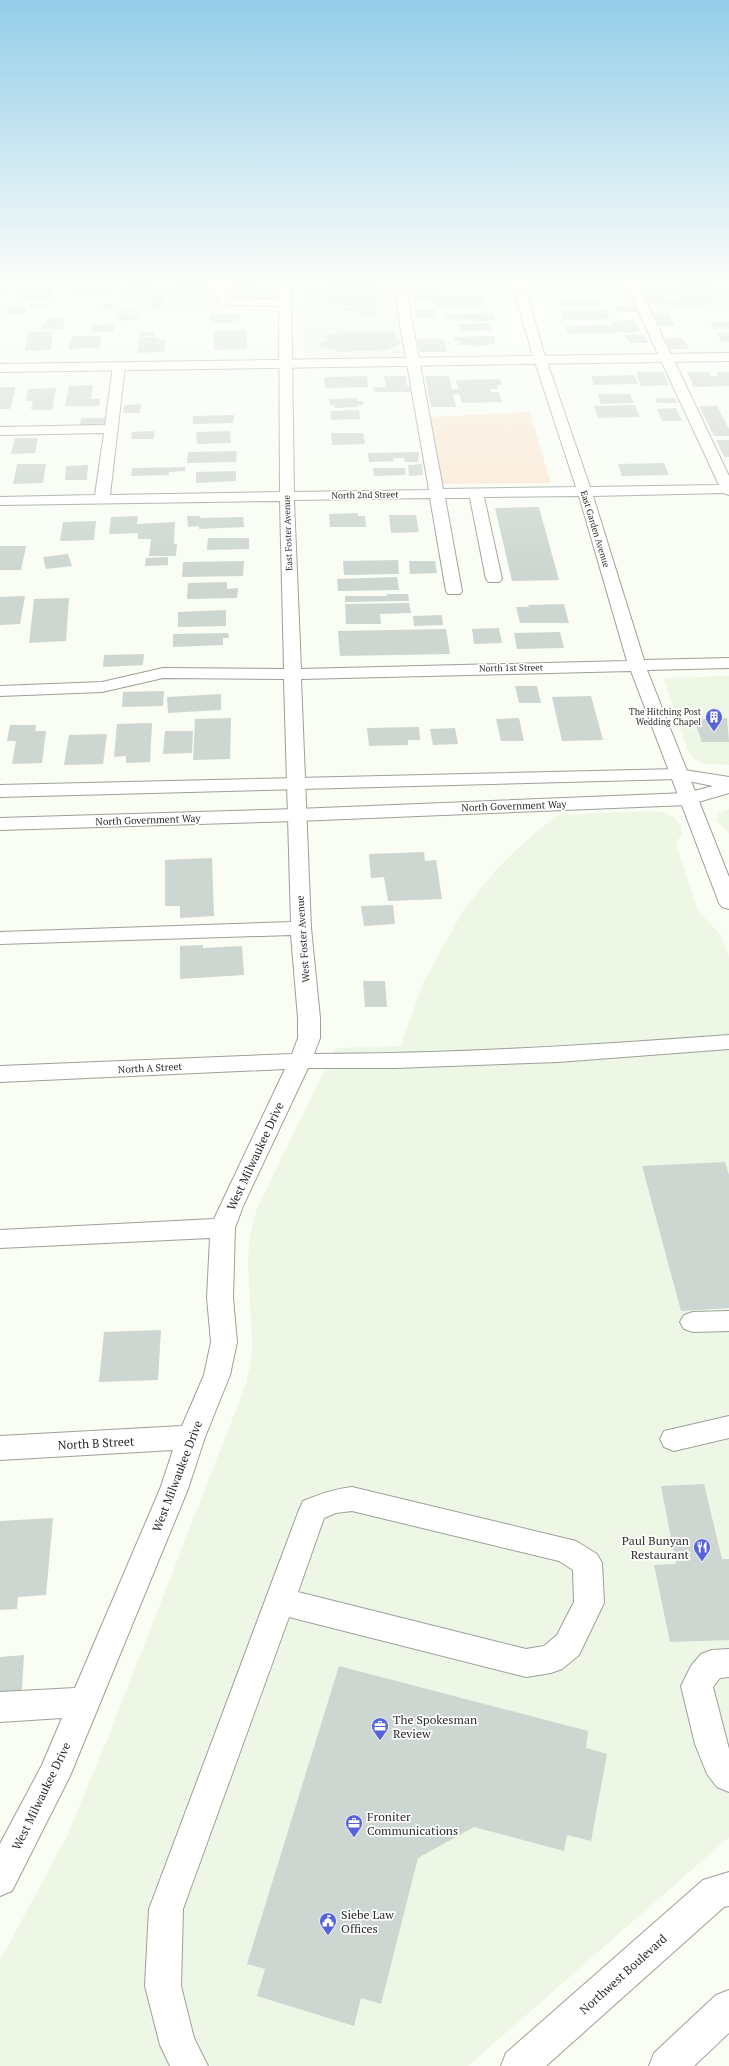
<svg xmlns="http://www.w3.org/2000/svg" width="729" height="2066" font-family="'PT Serif',serif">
<rect width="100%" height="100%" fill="#f9fdf4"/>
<!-- built -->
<path fill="#eef6e5" d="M122,283H274L271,311L117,313Z
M300,283H405L420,358L304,359Z
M532,283H729V312L639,313L629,292L533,294L535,292Z
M729,676V765L702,763L693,758L688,751L664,679L672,678Z
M729,809V834L716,820L719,813Z
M650,811L662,812L674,817L681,826L682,834L677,841V847L698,911L721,935L729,958V1837L468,2066H0V1961L67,1836L106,1743L246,1384L251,1362L252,1342L248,1261L250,1236L257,1208L336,1048L401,1046L423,983L463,911L496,870L529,838L558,815Z"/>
<!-- green -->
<path fill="#fae7d2" d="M530,412L551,483L442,484L430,417Z"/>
<!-- building -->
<path fill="#cdd6d0" d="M134,283H153L151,295H162V309H149L152,298H122L124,286L134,285Z
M182,283H210L209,295L181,296V290H172L173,284Z
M234,283H258L257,301L231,299L232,293H228L229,287H234Z
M323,283L380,284V289L383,288L384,295H375L378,314H359V310L345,311L344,308H349L348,306H328L327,291H324Z
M682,283H713L716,289H679L677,285H683Z
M104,285L110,287L109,291L103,292L102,296L74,297L76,286Z
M23,286H44L43,288H53L50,301H18Z
M0,287H11L8,295H0Z
M411,287H433L435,297H482L484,307L438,308L437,305H432L431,301H413Z
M645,292H663L667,299H679L676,292H716L721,302H706L708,305L703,307H676L665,304H650Z
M599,298L602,305L564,306L561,299Z
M115,303L114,309H102L103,304Z
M31,304H46V307H31Z
M634,305L637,312H618L615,306Z
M8,307H27L25,314H6Z
M135,307V311H122V308Z
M414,310H434L435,317H415Z
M606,310L610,319L564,320L561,311Z
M117,313L138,315L137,320L116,321Z
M492,313L495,321L446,320L444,314Z
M668,313L675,326H659L653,314Z
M211,314H240L239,323H210Z
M65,318L63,329L41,330L43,322H46L47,319Z
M634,320L640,332L568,334L565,326L613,325L611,321Z
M729,321V329H713L710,322Z
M490,323L493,330L459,331L457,324Z
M115,324L113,332H91L92,325Z
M247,330V349L214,350V331Z
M53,331L51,350L25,351L28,332Z
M394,331L396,341L403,343L382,352L377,350L340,352L317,345L327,340L326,334H339L338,332Z
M139,332H155L154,336H139Z
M717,333H729V342H722Z
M625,335H645L648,343H629Z
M72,336H102L99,348L68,349Z
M494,336L495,344L474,347L473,345H459V341H454L453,337Z
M140,337H159L158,340H166L164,352L137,353Z
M665,338H683L689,349H670Z
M417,339H444L447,352H420Z
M636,372H663L669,385L641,386Z
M687,372H709L711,376H718L716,372H729V386L694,387Z
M634,375L638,384L594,385L591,376Z
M367,376L368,387L325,388L324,377Z
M384,376H406L407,386H410L411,392H374L373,387H386Z
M425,376H449L452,389H458L456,380L500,379L502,385H497L498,389H490L491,392H499L502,402L462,403L459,394H453L456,407H431Z
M93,385L91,399H100L99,406H65L69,386Z
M0,387H16L10,409H0Z
M56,388L52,410H31L33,401H26L28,389Z
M598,394H630L634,403L601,404Z
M357,398V401H363V405H358V407L335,408L334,405H330L329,399Z
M655,398H675L677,403H657Z
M141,404L140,413H123L124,405Z
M635,405L640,417L598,418L594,406Z
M699,406H717L729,429V436H714Z
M676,408L682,421H662L657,409Z
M359,410L360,419L331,420L330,411Z
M234,415L233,423L193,424V416Z
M81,418H105L104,427L80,428Z
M154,431V439H131L132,432Z
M230,431L231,443L197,444L196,432Z
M331,433H363L365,444L332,445Z
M15,438H38L35,453L11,454Z
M716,440H729V457H724Z
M237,451L236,462L187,463L188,452Z
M419,452L418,462H405L404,458H393L394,461L369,462L368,453Z
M664,463L669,475L622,476L618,464Z
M17,464H46L43,483L13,484Z
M422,464L423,475L409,476L408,465Z
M88,465L87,480H65L66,466Z
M185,467V471L169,472V475L131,476L132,468Z
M373,468H405L406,475L374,476Z
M236,471V481L196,483V472Z
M539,507L559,580L512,581L495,508Z
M358,513V516H365L366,527H330L329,514Z
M389,515H416L419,532L391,533Z
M138,516L137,524L175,522L174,544H177L176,556H149L151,539H138V533L109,534L111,517Z
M187,516H200V518L243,517L244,527L199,529V526L188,527Z
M96,521L94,540L60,541L63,522Z
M208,538H249V549L207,550Z
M0,546H26L21,570H0Z
M68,554L72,566L46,569L43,557Z
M168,557V565L145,566L146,558Z
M398,560L399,574L344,575L343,561Z
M244,561L243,576L182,577L183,562Z
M409,561H435L437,573L410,574Z
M397,577L399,590L338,591L337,579Z
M227,582V589L238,588L237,598L187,599L188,583Z
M387,594H408L409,601L345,602V596H387Z
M25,596L20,624L0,625V597Z
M69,598L66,641L29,643L34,599Z
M409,603L411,613L380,614L381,624H346L345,604Z
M564,604L569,623H520L516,607H529L528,605Z
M226,610V626L178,627V612Z
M442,615L443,625L414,626L413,616Z
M499,628L502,643L474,644L472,629Z
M446,629L450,654L340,656L338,631Z
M560,632L564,648L517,649L514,633Z
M228,633L229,638H223V645L173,647V634Z
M144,654L143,665L103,667L104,655Z
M515,686H537L541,703H519Z
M164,691L163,706L122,707L123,692Z
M221,694V710L168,713L167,697Z
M591,696L603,740L562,741L552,697Z
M231,718L230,759L193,760L195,719Z
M519,718L524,741H501L496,719Z
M727,718L729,742H702L694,719Z
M152,723L150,762L126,763V756L114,757L117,724Z
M10,725H36L35,731H46L42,763L12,764L16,741H7Z
M419,727L420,740H408V745L369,746L367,728Z
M455,728L458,744L433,745L430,729Z
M165,731H193L192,753L163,754Z
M107,734L103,764L64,765L69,735Z
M424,852L425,861L436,860L442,899L388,901L384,877L371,878L369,854Z
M212,858L214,916L180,918V906H165V860Z
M393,905L395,924L364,926L361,906Z
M203,945V948L242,946L244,975L180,979V946Z
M363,981H385L387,1007H365Z
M725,1162L729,1175V1308L681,1311L642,1166Z
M161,1330L158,1380L99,1382L104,1332Z
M704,1484L722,1559H729V1640L670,1642L654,1565L676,1564L661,1486Z
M53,1518L46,1595L18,1597L17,1609L0,1610V1521Z
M24,1655L21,1704L0,1705V1657Z
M339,1666L588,1731L586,1748L607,1754L591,1841L567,1835L564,1851L474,1827L418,1858L381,2004L361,1998L354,2026L257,1996L265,1969L247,1964Z"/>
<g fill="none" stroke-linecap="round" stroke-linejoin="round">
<!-- minor casing -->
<g stroke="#9ca198" stroke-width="2">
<path id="minor" d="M218,283H230L228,299H279V283H291L294,492L429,490L393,283H405L443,489L576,487L532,353L512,283H524L544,353L590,487L719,485L625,283H637L729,476V495L723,493L593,496L644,660L729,658V668L647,670L729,877V909L722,907L719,903L631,671L301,679L311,928L320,1018V1038L314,1054C453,1054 591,1045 729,1035V1049L558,1062L395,1068H308L243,1206L235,1228L233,1298L237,1342L230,1375L205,1437L188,1489L70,1776L12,1891L0,1896V1844L42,1765L62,1718L0,1722V1692L75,1688L160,1489L173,1450L0,1460V1436L182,1426L204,1375L211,1342L207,1298L210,1238L0,1248V1230L214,1219L285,1069L0,1082V1066L292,1054L298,1038V1018L291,935L0,944V932L291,922L284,679L163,678L102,692L0,696V686L102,682L163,668L284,669L280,501L0,505V497L95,495L104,433L0,435V427L105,425L113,366L119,362L125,366L110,495L280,492L279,306L219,305L216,294ZM579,496L627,661L301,669L294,500L430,498L446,591L448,594H460L462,591L445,498H470L486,579L489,582H499L502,579L484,497Z
M729,1311V1331L693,1332L684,1329L680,1322L684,1315L693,1312Z
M729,1416V1438L674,1451L664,1447L660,1439L664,1431Z
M352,1487L576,1541L597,1554L602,1563L604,1603L579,1655L562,1669L551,1673L526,1677L289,1617L183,1909L181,1986L194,2038L208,2066H170L160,2045L145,1986L149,1909L299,1510L303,1501C320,1494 334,1489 352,1487ZM352,1511L559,1561L573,1570L574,1602L557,1635L544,1646L526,1649L298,1592L324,1518L336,1513Z
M729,1649V1677L720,1678L713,1687L729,1749V1792L717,1787L707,1774L695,1744L681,1686L691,1666L701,1654L712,1650Z"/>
</g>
<!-- major casing -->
<g stroke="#9ca198" stroke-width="2">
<path id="major" d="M729,353V361L0,372V364Z
M678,769L729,777V793L688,805L297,821L0,830V818L297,809L687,793L713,786L678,779L0,797V785Z
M729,1872V1906L724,1907L546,2066H501L506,2053L703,1880Z
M729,1990V2033L694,2066H649L654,2053L716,1995Z"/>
</g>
<!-- minor -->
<use href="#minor" fill="#fff" fill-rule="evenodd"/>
<!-- major -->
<use href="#major" fill="#fff" fill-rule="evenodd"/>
</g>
<!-- sky -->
<linearGradient id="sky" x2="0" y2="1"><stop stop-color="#93cde9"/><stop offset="0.49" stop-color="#fcfefa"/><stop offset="1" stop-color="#fcfefa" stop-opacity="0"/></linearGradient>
<rect width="729" height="572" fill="url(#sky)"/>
<!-- icons -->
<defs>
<g id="building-pin" transform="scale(0.9)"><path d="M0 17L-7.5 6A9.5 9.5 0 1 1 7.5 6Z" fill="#5663da" stroke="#fff"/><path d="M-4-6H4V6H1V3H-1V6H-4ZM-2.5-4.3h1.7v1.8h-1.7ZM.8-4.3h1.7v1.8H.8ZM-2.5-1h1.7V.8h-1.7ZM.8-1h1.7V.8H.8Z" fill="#fff"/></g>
<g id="restaurant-pin" transform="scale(0.9)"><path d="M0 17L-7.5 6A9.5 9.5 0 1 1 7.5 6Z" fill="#5663da" stroke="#fff"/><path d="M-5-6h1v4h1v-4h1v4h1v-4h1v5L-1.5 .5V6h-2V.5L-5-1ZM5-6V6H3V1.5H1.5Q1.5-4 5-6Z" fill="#fff"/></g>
<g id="office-pin" transform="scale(0.9)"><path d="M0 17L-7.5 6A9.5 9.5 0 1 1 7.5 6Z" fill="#5663da" stroke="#fff"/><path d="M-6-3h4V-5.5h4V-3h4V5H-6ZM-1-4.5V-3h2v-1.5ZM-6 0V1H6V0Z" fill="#fff"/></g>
<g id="civic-pin" transform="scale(0.9)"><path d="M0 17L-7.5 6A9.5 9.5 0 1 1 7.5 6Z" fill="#5663da" stroke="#fff"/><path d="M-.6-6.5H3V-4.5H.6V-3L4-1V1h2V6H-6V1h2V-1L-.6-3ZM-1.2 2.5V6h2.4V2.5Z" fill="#fff"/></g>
</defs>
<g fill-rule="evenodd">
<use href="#building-pin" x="714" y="717"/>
<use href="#restaurant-pin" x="702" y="1547"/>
<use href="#office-pin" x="380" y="1726"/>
<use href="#office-pin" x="354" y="1823"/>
<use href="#civic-pin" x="328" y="1921"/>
</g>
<g text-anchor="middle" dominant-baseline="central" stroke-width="3.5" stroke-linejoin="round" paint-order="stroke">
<!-- far-street labels -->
<g font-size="9" fill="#2b2d29" stroke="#fff">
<text transform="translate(365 495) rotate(-1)">North 2nd Street</text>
<text transform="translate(595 529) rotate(73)">East Garden Avenue</text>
<text transform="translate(288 533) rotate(-92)">East Foster Avenue</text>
<text transform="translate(511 668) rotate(-1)">North 1st Street</text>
</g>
<!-- far-poi labels -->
<g font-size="9" fill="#2b2d29" stroke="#fff" text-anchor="end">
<text x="701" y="712">The Hitching Post<tspan x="701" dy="10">Wedding Chapel</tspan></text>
</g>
<!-- street labels -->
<g font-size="10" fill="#2b2d29" stroke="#fff">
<text transform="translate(514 806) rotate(-2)">North Government Way</text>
<text transform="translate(148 820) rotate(-2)">North Government Way</text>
<text transform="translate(303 939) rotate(-94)">West Foster Avenue</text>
<text transform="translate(150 1068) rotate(-3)">North A Street</text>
</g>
<!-- near-street labels -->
<g font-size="12" fill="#2b2d29" stroke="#fff">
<text transform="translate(255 1156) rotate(-65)">West Milwaukee Drive</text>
<text transform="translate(96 1443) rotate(-3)">North B Street</text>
<text transform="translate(177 1476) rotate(-69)">West Milwaukee Drive</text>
<text transform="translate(41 1796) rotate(-64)">West Milwaukee Drive</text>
<text transform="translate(623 1974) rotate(-42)">Northwest Boulevard</text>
</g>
<!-- near-poi labels -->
<g font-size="12" fill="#2b2d29" stroke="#fff" text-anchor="start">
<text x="689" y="1540" text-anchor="end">Paul Bunyan<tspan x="689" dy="14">Restaurant</tspan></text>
<text x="393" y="1719">The Spokesman<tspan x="393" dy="14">Review</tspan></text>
<text x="367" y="1816">Froniter<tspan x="367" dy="14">Communications</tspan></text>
<text x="341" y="1914">Siebe Law<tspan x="341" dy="14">Offices</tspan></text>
</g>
</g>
</svg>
